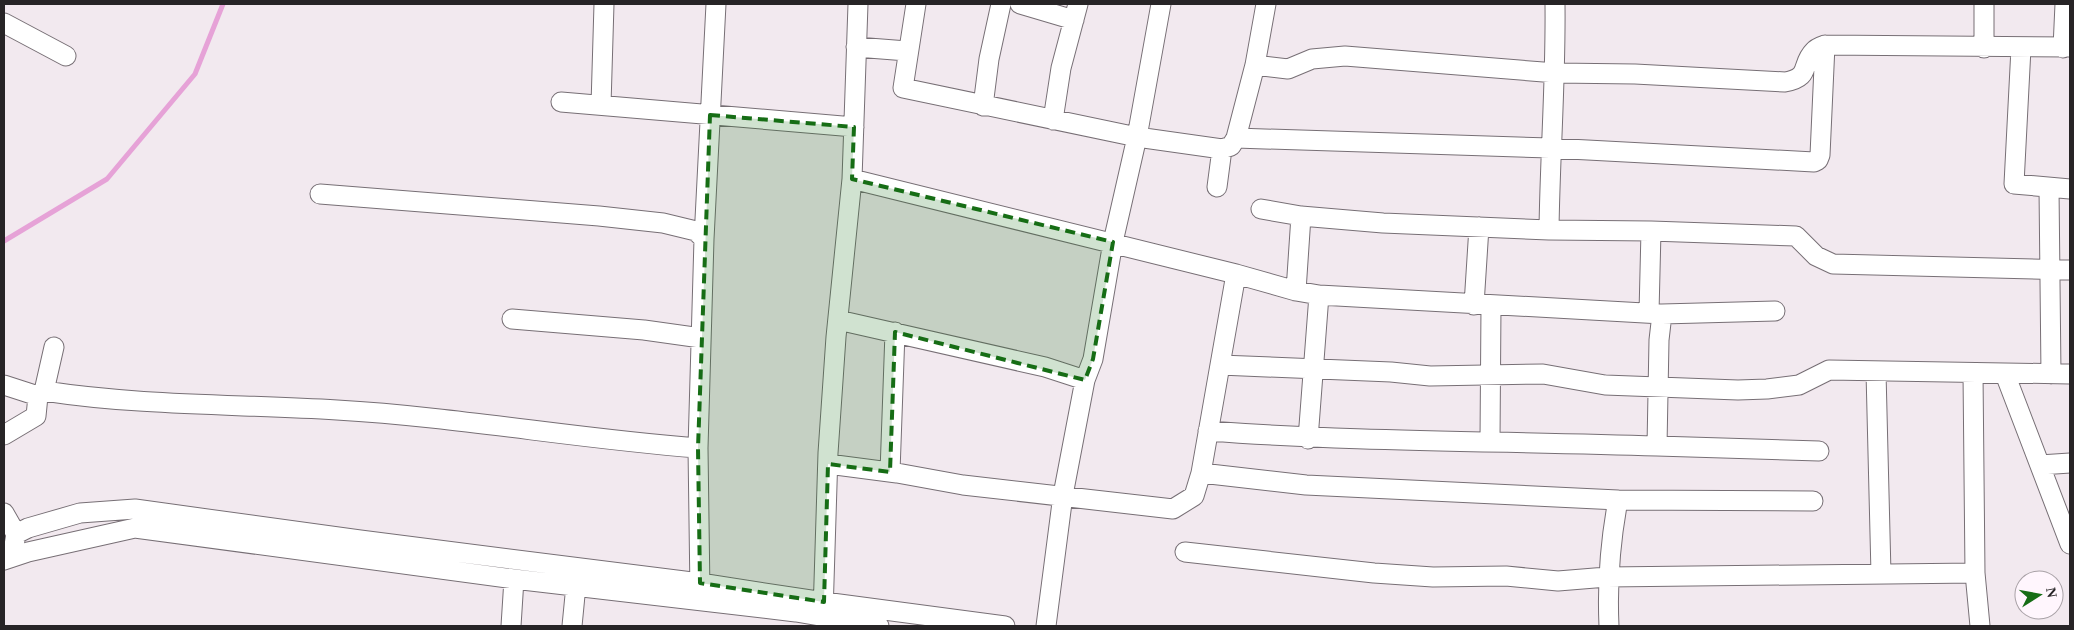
<svg xmlns="http://www.w3.org/2000/svg" width="2074" height="630" font-family="'Times New Roman',serif">
<rect width="100%" height="100%" fill="#f2e9ef"/>
<g fill="none" stroke-linecap="round" stroke-linejoin="round">
<!-- stream -->
<path stroke="#e6a2d7" stroke-width="5" d="M4,241L107,179L195,74L223,4"/>
<!-- minor casing -->
<g stroke="#776f75" stroke-width="21">
<path id="minor" d="M916,4L903,88L1137,137L1222,149L1231,146L1236,138L1255,65L1266,4
M1020,4L1074,20
M1555,4C1556,79 1550,154 1549,230L1651,231
M1984,4V48
M4,23L66,56
M856,47L907,51
M2021,48L2014,184L2070,189
M2063,48L2065,4
M1255,65L1288,69L1312,59L1345,56L1556,73L1635,74L1785,82C1812,77 1800,65 1814,51C1816,48 1822,46 1825,45L2070,47
M561,102L854,127
M601,105L604,4
M983,106L989,59L1001,4
M1053,120L1061,68L1078,4
M1236,138L1550,148L1814,162L1818,160L1820,155L1825,45
M1217,187L1222,149
M2049,188L2051,374
M320,194L599,216L663,223L696,231L704,239L698,448L700,593
M1261,209L1301,216L1383,223L1549,230
M704,239L716,4
M1236,274L1296,291L1319,295L1662,314L1775,311
M1296,291L1301,216
M1474,305L1479,227
M1649,313L1651,231L1796,236L1816,256L1833,264L2070,270
M512,319L644,330L701,338
M838,320L1045,367L1085,380L1093,359L1113,242L1137,137L1161,4
M1220,365L1391,372L1430,376L1543,374L1605,385L1738,390L1767,389L1799,385L1829,370L2070,374
M1876,372L1881,574
M1973,373L1975,573L1980,626
M2005,374L2070,544
M4,385L38,396L44,391L54,347
M44,391C141,406 239,404 337,410C458,417 578,439 698,448
M1208,431C1357,442 1507,441 1657,446L1659,340L1662,314
M4,435L36,416L38,396
M1308,439L1319,295
M1490,440L1491,306
M1657,446L1819,451
M828,464L897,473L963,485L1173,509L1194,496L1201,473L1236,274L852,179
M2040,465L2070,463
M890,472L895,332
M1201,473L1306,485L1618,500C1610,543 1607,583 1609,626
M1618,500L1813,501
M4,513L16,534
M1185,552L1374,573L1433,577L1506,576L1558,581L1607,577L1975,573
M12,557L16,534L28,528L80,513L135,509L360,540L700,583L824,602L1005,626
M4,560L28,552L135,528L514,579L796,612L879,626
M823,614L828,453L836,337L852,179L858,4
M511,626L514,579
M572,626L576,585
M1046,626L1063,495L1085,380"/>
</g>
<!-- minor -->
<use href="#minor" stroke="#fff" stroke-width="19"/>
</g>
<!-- marked area -->
<path fill="#166d15" fill-opacity="0.2" stroke="#166d15" stroke-width="4" stroke-dasharray="10 6" stroke-linejoin="round" d="M710,115L854,127L852,179L1113,242L1093,359L1085,380L895,332L890,472L828,464L824,602L700,583L698,448Z"/>
<!-- border -->
<rect width="2074" height="630" fill="none" stroke="#272426" stroke-width="10"/>
<!-- north arrow -->
<g transform="translate(2039 595) rotate(79)"><circle r="24" fill="#fff6fd" stroke="#a9a2a7"/>
<path d="M0-4L9 19L0 12L-9 19Z" fill="#166d15"/>
<text y="-8" font-size="14" font-weight="bold" text-anchor="middle" fill="#272426">N</text>
</g>
</svg>
